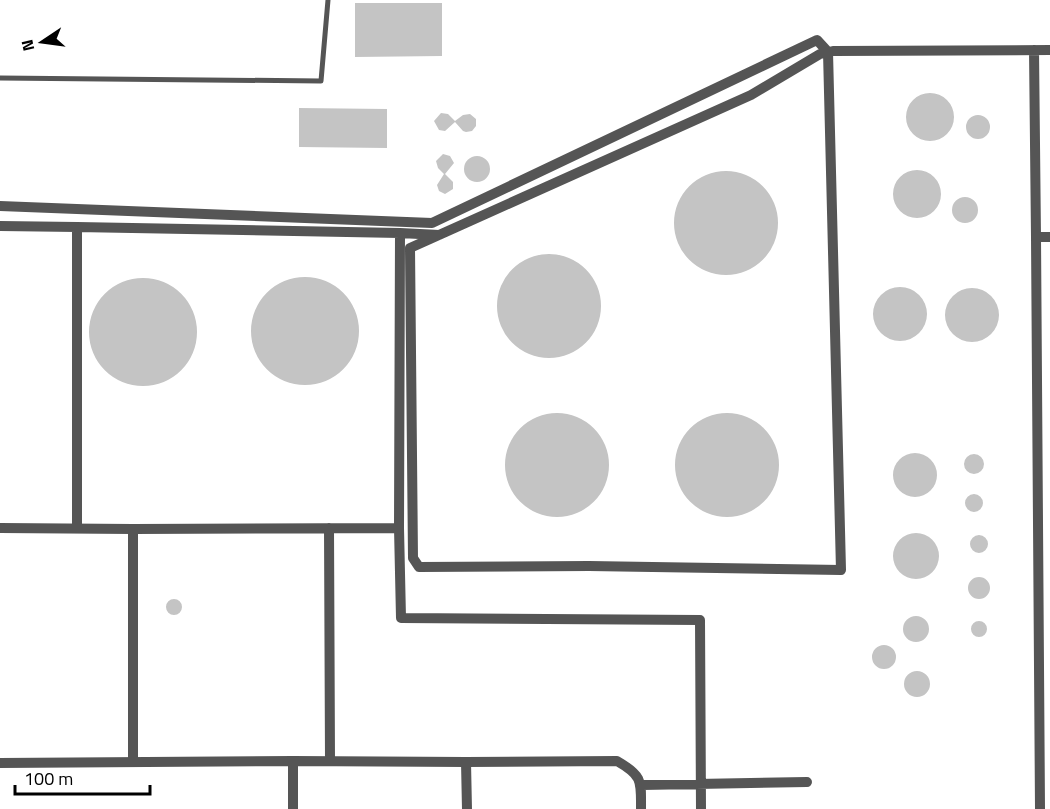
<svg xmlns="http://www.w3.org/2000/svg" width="1050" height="809" font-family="'Titillium Web',sans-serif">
<rect width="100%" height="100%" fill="#fff"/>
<!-- building -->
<path fill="#c4c4c4" d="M355,3H442V56L355,57Z
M906 117a24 24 0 1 1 48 0a24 24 0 1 1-48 0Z
M299,108L387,109V148L299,147Z
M441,113L448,114L455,121L463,115L470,114L476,119V126L472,131L466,132L463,131L455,122L445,131L439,130L434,121Z
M966 127a12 12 0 1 1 24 0a12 12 0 1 1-24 0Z
M443,154L450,156L454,163L445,174L453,182V189L445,194L439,191L437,185L444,174L438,168L436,161Z
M464 169a13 13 0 1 1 26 0a13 13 0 1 1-26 0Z
M893 194a24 24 0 1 1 48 0a24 24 0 1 1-48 0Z
M674 223a52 52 0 1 1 104 0a52 52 0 1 1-104 0Z
M952 210a13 13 0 1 1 26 0a13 13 0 1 1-26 0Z
M497 306a52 52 0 1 1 104 0a52 52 0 1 1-104 0Z
M251 331a54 54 0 1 1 108 0a54 54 0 1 1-108 0Z
M89 332a54 54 0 1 1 108 0a54 54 0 1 1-108 0Z
M873 314a27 27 0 1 1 54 0a27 27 0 1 1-54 0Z
M945 315a27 27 0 1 1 54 0a27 27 0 1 1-54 0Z
M505 465a52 52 0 1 1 104 0a52 52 0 1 1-104 0Z
M675 465a52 52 0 1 1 104 0a52 52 0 1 1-104 0Z
M893 475a22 22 0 1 1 44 0a22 22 0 1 1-44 0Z
M964 464a10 10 0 1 1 20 0a10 10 0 1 1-20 0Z
M965 503a9 9 0 1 1 18 0a9 9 0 1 1-18 0Z
M893 556a23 23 0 1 1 46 0a23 23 0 1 1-46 0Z
M970 544a9 9 0 1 1 18 0a9 9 0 1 1-18 0Z
M968 588a11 11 0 1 1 22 0a11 11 0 1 1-22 0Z
M166 607a8 8 0 1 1 16 0a8 8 0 1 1-16 0Z
M903 629a13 13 0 1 1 26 0a13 13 0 1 1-26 0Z
M971 629a8 8 0 1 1 16 0a8 8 0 1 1-16 0Z
M872 657a12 12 0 1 1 24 0a12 12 0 1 1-24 0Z
M904 684a13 13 0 1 1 26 0a13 13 0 1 1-26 0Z"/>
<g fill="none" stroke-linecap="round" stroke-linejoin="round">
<!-- service -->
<path stroke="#555" stroke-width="5" d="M0,78L321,81L328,0"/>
<!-- minor -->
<path stroke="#555" stroke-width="10" d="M1034,50L1036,237
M0,206L432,223L817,40L828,52L841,570L589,566L419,567L413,558L410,248L439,235
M0,226L77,227V528
M77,227L400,233L399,528L133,529
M400,233L439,235L751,95L820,54L833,51L1050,50
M0,528L133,529V762
M329,528L330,761
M399,528L401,618L700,620L701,809
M293,761L466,762L467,809
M466,762L617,761C643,776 641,781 641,809
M0,763L293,761V809
M642,785L807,782
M1040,809L1036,237H1050"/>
</g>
<!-- north arrow -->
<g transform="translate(42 42) rotate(257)" stroke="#ffffff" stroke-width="4.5" paint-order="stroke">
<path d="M0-4.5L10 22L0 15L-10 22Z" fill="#000000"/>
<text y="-9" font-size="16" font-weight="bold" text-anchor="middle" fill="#000000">N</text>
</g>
<!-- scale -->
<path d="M15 785v9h135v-9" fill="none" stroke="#000000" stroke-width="3"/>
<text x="24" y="785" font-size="18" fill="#000000" stroke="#ffffff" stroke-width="4.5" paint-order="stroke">100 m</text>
</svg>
